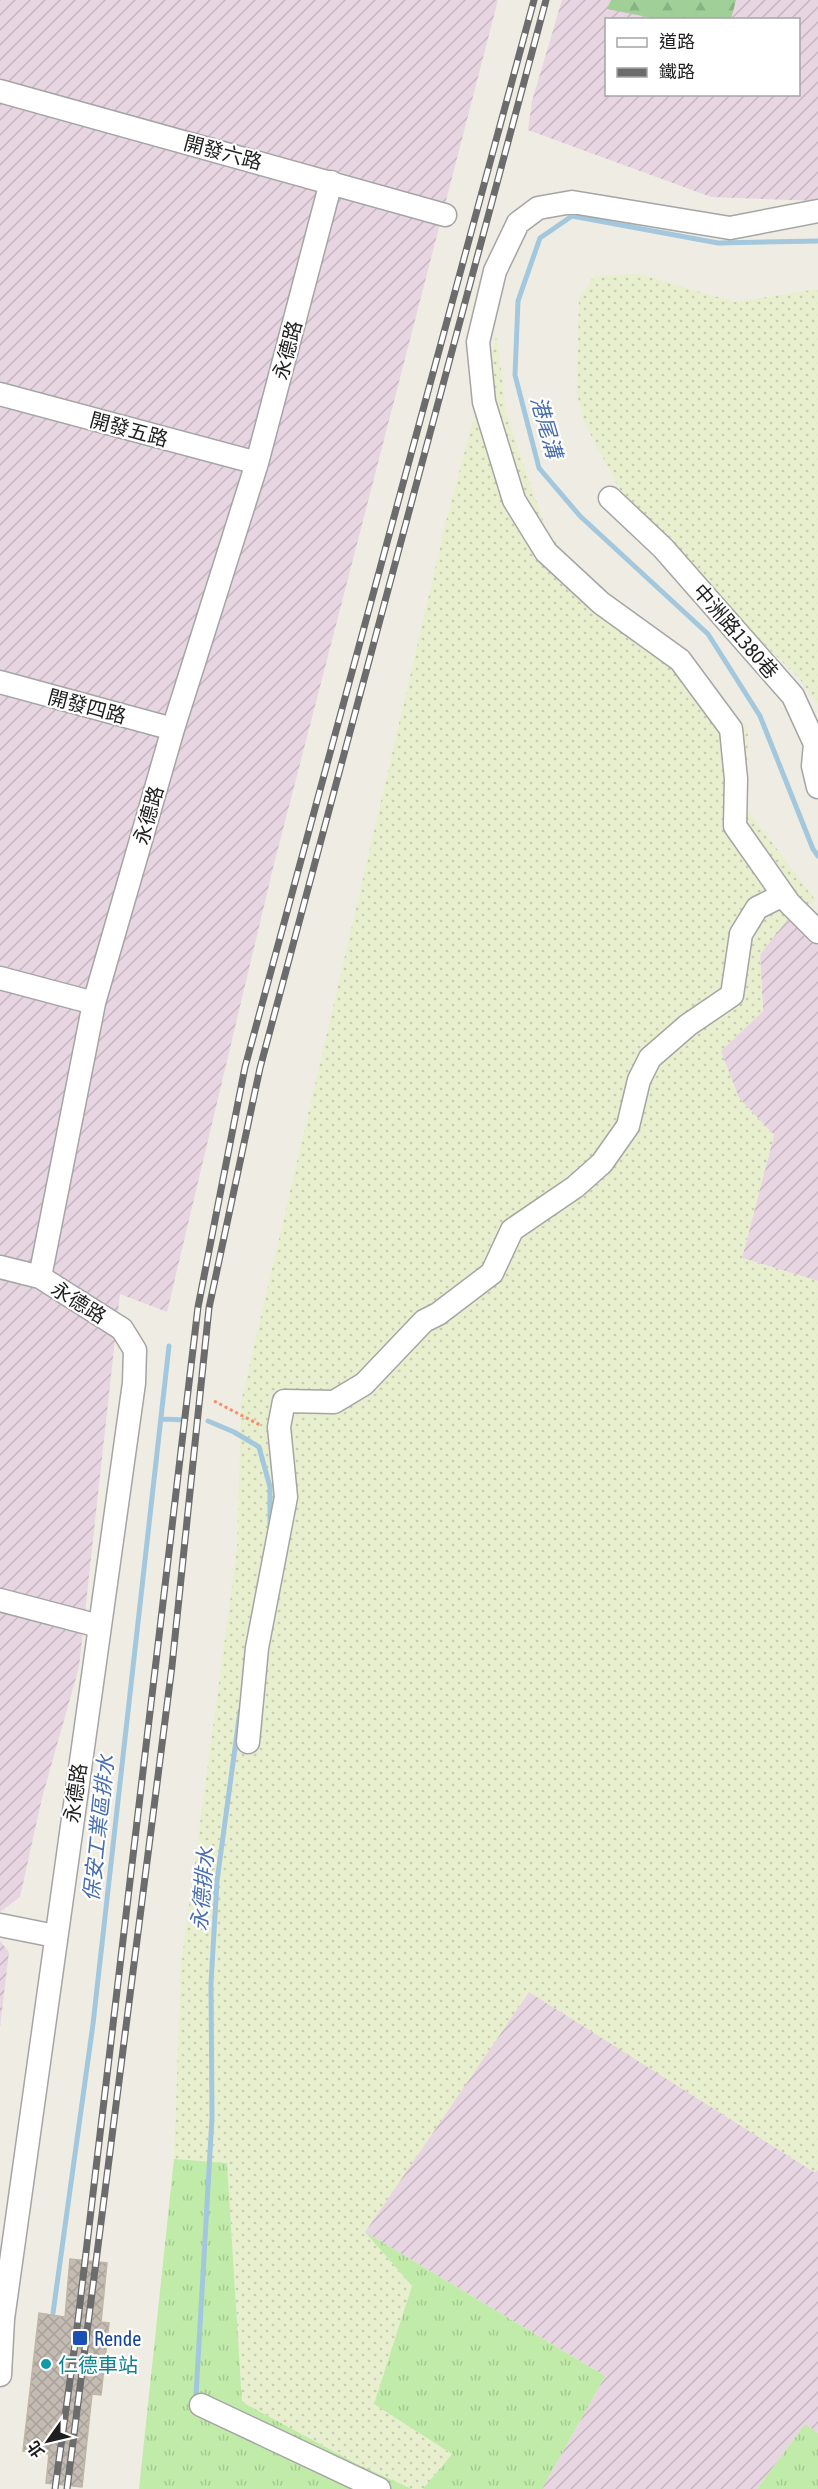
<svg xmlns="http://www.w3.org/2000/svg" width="818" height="2489" font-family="'Asap Condensed','Noto Sans TC',sans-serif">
<defs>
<pattern id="industrial-furrows" width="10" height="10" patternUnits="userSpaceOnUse" patternTransform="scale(1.5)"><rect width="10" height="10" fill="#e8d5e2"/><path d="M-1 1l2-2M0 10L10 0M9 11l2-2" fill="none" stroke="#c7b6c1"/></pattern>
<pattern id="farmland-dots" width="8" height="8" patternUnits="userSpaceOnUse" patternTransform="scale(1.5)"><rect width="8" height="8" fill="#e8efce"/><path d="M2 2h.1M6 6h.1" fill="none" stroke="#c7ccb0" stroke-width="1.8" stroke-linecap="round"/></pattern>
<pattern id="grass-tufts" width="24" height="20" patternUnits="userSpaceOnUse" patternTransform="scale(1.5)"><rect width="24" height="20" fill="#c0eba8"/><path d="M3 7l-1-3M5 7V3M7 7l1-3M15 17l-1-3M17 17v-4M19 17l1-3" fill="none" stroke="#a5c990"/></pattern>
<pattern id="forest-firs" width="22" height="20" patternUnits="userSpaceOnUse" patternTransform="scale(1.5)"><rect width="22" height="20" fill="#a0d097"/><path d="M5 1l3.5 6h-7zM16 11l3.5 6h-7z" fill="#89b282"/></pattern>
<pattern id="building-cross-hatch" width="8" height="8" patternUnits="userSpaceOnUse" patternTransform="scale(1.5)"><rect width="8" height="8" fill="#c4bcb3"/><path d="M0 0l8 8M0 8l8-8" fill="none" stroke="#a8a19a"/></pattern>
</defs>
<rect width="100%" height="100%" fill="#efede3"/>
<!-- industrial -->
<path fill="url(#industrial-furrows)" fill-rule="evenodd" d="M0,0H498L274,864L167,1312L120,1294L79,1667L42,1798L20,1897L0,1912Z
M562,0H818V201L711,197L528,130L532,101ZM606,20H798V94H606Z
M789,903L796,908L818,914V1281L742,1258L774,1135L739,1098L720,1051L763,1011L760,955Z
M0,1941L9,1952L0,2027Z
M529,1991L814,2172L818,2170V2433L805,2424L757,2489H542L605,2376L365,2232Z"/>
<!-- farmland -->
<path fill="url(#farmland-dots)" d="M639,274L735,302L818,289V705L799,678L695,577L624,498L584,422L577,394L579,298L594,276Z
M497,334L506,414L545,526L581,578L748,726L746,808L816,901L796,908L760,955L763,1011L721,1051L739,1098L774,1135L742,1258L818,1281V2170L814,2172L529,1992L365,2232L412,2286L374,2404L452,2454L423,2489H412L359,2465L242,2402L227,2163L174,2159L181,1965L237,1549L241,1402L449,509Z"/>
<!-- grass -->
<path fill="url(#grass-tufts)" d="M174,2159L227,2163L242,2402L359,2465L412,2489H139Z
M365,2232L605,2376L542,2489H423L452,2454L374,2404L412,2286Z
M805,2424L818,2433V2489H757Z"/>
<!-- forest -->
<path fill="url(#forest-firs)" d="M611,0H736L731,19H657L607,9Z"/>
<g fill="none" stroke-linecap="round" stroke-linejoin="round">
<!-- stream -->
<path stroke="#a3c8de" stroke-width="5" d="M818,241L718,243L572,216L540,238L518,301L515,375L539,468L580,516L708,634L760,716L813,849L818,856
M161,1419L186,1420
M208,1421L234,1432L259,1447L270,1487V1527
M53,2313L93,2024L169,1346
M196,2395L212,2118L211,1983L217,1881L240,1711"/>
</g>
<!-- building -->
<path fill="url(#building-cross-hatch)" stroke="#c1b5a5" stroke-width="1.5" d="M70,2259L107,2263L101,2322L109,2323L101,2395L92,2394L82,2487L46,2483L49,2454L23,2451L39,2313L65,2317Z"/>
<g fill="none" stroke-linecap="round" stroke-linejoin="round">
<!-- minor casing -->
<g stroke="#a5a5a5" stroke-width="25">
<path id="minor" d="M0,91L445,215
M818,211L730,228L572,202L538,208L518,223L495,271L478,342L484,402L514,500L546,552L601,603L680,660L731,729L736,779L735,826L789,903L818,932
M0,394L257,463
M610,498L663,548L793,696L815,744L813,766L818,787
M0,682L173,729
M0,978L94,1003
M0,1267L40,1277
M0,1600L99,1626
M248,1742L257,1648L286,1497L279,1427L284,1401L334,1402L364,1384L424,1321L438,1314L492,1273L512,1230L575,1187L602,1163L628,1126L639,1080L650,1058L688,1025L732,995L741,934L757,908L783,895
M0,1925L55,1936
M0,2375L3,2319L134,1383L135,1350L122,1329L40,1277L94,1003L173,729L257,463L331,182
M201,2405L379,2489"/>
</g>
<!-- path -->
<path stroke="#fd8b66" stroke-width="3" stroke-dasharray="3 3" stroke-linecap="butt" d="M214,1401L260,1425"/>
<!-- minor -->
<use href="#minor" stroke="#fff" stroke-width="22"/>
<!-- rail casing -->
<g stroke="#6c6c6c" stroke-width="7">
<path id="rail" d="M55,2489L76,2337L198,1307L245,1067L534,0
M67,2489L172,1666L209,1308L260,1068L546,0"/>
</g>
<!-- rail -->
<use href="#rail" stroke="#fff" stroke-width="4.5" stroke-dasharray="14" stroke-linecap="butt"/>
</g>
<!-- markers -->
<rect fill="#1a4fb4" stroke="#fff" stroke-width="2" x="72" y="2330" width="16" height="16" rx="3"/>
<circle fill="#0f9aa8" stroke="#fff" stroke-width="2" cx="46" cy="2364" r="6"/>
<g text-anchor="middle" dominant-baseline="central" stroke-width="4.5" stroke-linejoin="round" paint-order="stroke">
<!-- street labels -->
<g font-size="20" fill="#1e1e1e" stroke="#fff">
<text transform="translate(223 152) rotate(15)">開發六路</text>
<text transform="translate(287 350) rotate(-75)">永德路</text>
<text transform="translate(129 429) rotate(15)">開發五路</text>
<text transform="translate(736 631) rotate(49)">中洲路1380巷</text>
<text transform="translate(87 706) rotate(15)">開發四路</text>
<text transform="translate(148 815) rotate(-74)">永德路</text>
<text transform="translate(79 1302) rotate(32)">永德路</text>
<text transform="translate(75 1793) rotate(-82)">永德路</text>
</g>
<!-- transit labels -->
<g font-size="20" fill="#164399" stroke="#fff" text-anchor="start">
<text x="94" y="2338">Rende</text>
</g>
<!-- culture labels -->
<g font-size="20" fill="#0d838f" stroke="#fff" text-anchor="start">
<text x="58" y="2364">仁德車站</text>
</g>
<!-- water labels -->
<g font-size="21" font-style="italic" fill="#486eb0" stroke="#fff">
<text transform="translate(547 427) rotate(74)">港尾溝</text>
<text transform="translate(98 1828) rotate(-84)">保安工業區排水</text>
<text transform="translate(202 1889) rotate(-85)">永德排水</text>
</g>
</g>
<!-- legend -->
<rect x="605" y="18" width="195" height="78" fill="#ffffff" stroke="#a5a5a5" stroke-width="1.5"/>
<rect x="617" y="38" width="30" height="9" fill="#ffffff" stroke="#a5a5a5" stroke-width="1.5"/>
<text x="659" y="48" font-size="18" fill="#1e1e1e">道路</text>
<rect x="617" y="68" width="30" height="9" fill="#6c6c6c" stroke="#a5a5a5" stroke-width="1.5"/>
<text x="659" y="78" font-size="18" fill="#1e1e1e">鐵路</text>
<!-- north arrow -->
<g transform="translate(48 2441) rotate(236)" stroke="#ffffff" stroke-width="4.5" paint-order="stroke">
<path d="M0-4.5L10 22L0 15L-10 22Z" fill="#1e1e1e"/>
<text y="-9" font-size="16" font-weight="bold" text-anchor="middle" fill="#1e1e1e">北</text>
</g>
</svg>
